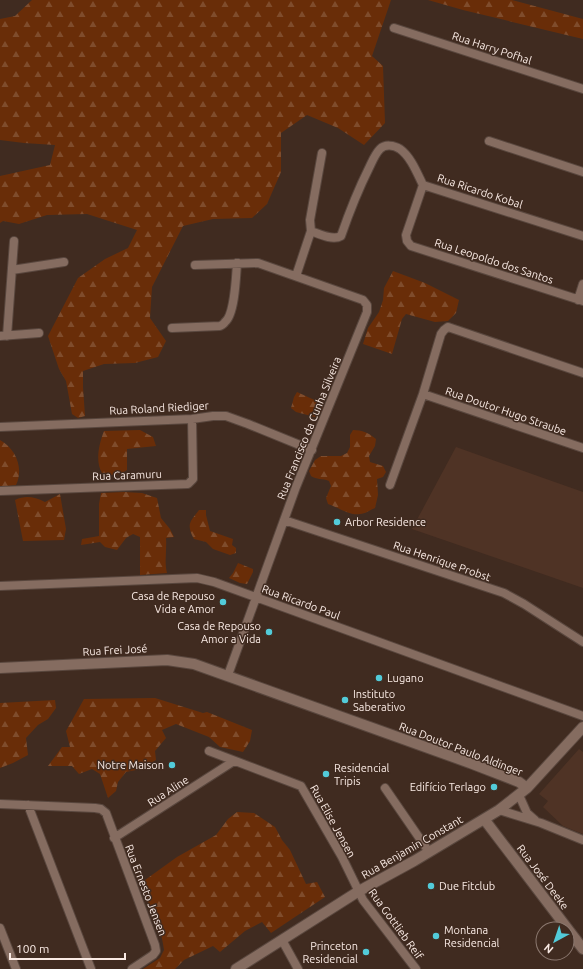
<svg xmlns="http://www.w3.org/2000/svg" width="583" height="969" font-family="Ubuntu,sans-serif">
<defs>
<pattern id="forest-firs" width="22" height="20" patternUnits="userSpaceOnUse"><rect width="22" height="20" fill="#692d08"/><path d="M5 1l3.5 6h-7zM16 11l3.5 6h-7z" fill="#7f4c2c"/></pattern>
</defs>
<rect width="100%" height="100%" fill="#402b20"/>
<!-- built -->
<path fill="#4f3325" d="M456,447L583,492V588L412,529Z
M579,749L583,752V834L563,826L543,807L548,801L539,794Z"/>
<!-- forest -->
<path fill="url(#forest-firs)" d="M32,0H391L372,56L383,66L385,123L364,145L338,128L307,115L281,133V172L267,204L252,218L213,219L183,226L152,287L150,318L166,341L158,357L135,363L104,364L83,371V387L85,416L78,418L72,414L66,381L59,369L48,336L78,278L105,259L128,248L137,230L87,214L47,215L19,224L3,221L0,223V176L50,165L55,145L24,143L0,140V19L15,16Z
M428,0H512L583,19V39L463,10Z
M393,271L425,283L459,300L456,313L448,321L435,322L406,314L402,319L392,354L363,344L368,328L379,312L383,300L384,288Z
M297,392L321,403L324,409L321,414L315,417L296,412L291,408L294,397Z
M140,430L153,437L156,446L127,449V470C117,476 113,476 102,473C95,461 99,444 104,431Z
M353,430C362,430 369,433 376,439L375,446L369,456L370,462L383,466L386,472L383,477L377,479L378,495L375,508C370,510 365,514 360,514C349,516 338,507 328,504L326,498L331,486L329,481C322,478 317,480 311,476L309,471L315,460L321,456H341L347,453L350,447V435Z
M0,440C16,449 24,468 16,485L0,487Z
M124,492L142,493L157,498L161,518L170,529L174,537L166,538C167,550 164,562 167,573L140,575V537L133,534L126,538L117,550L105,547L100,542L81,545L82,539L99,536V504L101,493Z
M60,494L66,529L64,540L23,541L15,500C26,495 34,497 45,502Z
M199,510H206V515L210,531L233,539L232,545L236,548V553L230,555L213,549L206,542L194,539C186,524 190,522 199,510Z
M238,563L253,569V572L247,584L240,583L229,578L233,573Z
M155,698L203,713L207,712L252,730L250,741L243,752L220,747L209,737L176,724L162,730L166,738L155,751L156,760L141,769L126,772L118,782L116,791L108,798L100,774L92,769L79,774L72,766H48L62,747H70L66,731L84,699Z
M55,700L56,708L48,719L38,725L26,738L28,755L13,763L0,768V703Z
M237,812L254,813L275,827L282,840L290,850L306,884L317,882L325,897L271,933L262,922L245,931L220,952L213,946L184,960L175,969H143L160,958L164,950C163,944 162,937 160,931C153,912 144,902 145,880L177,857L216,835L228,819Z"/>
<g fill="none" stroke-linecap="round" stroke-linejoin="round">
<!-- street casing -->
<g stroke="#59473e" stroke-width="10">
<path id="street" d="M394,28L583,89
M489,141L583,172
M322,153L310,220L311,231C319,234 333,241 341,236C349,213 358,190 369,168C372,162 375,154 380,149C385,144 394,145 400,149C411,157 417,173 423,185L583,236
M423,185L406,235L407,241L411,246L583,301
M195,265L258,263L363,300L367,305V312L296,487L228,675
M12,270L64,262
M296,276L311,231
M578,300L583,284
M172,328L220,326C222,325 224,324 225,322C235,314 236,276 237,263
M0,336L39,333
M7,336L14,241
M423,394L583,448
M0,427L192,419L213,416H226L248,424L312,450
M390,485L423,394L441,334L444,330L448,327L583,373
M0,491L188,484L193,479L192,419
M284,520L504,593L524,604L583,642
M0,586L197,578L214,582L583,716
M209,751L301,786L342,857L363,900L416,969
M385,788L429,852
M519,795L527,813L535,820
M0,804L95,808L101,809L106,813L155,945L156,951L153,955L132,969
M28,805L91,969
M499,810L541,823L583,840
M114,838L234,761
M0,928L16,969
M282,940L298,969"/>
</g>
<!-- secondary casing -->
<g stroke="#59473e" stroke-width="12">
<path id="secondary" d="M0,668L167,660L194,664L470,763L519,782L527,788
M484,819L583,949
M236,969L359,891L414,861L499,810L527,788L583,727"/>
</g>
<!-- street -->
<use href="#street" stroke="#856c60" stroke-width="8"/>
<!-- secondary -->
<use href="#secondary" stroke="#856c60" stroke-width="10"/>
</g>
<!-- markers -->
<g fill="#52cbd9" stroke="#402b20" stroke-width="1.5">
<circle cx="337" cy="522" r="4"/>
<circle cx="223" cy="602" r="4"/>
<circle cx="269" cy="632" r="4"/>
<circle cx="379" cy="678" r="4"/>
<circle cx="345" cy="700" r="4"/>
<circle cx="172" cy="765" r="4"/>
<circle cx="326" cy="774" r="4"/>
<circle cx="494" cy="787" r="4"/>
<circle cx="431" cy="886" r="4"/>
<circle cx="436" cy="936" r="4"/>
<circle cx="366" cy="952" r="4"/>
</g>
<g text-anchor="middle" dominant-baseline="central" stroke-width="3" stroke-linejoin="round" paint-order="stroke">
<!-- street labels -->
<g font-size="11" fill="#f9eae4" stroke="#402b20">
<text transform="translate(492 48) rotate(18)">Rua Harry Pofhal</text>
<text transform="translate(480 191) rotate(18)">Rua Ricardo Kobal</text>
<text transform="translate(494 261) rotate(18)">Rua Leopoldo dos Santos</text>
<text transform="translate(159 408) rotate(-3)">Rua Roland Riediger</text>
<text transform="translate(506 411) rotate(19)">Rua Doutor Hugo Straube</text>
<text transform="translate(309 428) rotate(-68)">Rua Francisco da Cunha Silveira</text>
<text transform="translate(127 475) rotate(-2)">Rua Caramuru</text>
<text transform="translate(442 561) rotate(19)">Rua Henrique Probst</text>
<text transform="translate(301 602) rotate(20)">Rua Ricardo Paul</text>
<text transform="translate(115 650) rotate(-3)">Rua Frei José</text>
<text transform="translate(461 749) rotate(21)">Rua Doutor Paulo Aldinger</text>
<text transform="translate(168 791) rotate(-33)">Rua Aline</text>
<text transform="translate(333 821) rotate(61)">Rua Elise Jensen</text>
<text transform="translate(412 847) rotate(-30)">Rua Benjamin Constant</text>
<text transform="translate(543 877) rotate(53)">Rua José Deeke</text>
<text transform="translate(146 890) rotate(69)">Rua Ernesto Jensen</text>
<text transform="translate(396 924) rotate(54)">Rua Gottlieb Reif</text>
</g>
<!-- poi labels -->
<g font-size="11" fill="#f9eae4" stroke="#402b20" text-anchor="start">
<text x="345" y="522">Arbor Residence</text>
<text x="215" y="596" text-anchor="end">Casa de Repouso<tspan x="215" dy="13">Vida e Amor</tspan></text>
<text x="261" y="626" text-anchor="end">Casa de Repouso<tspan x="261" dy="13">Amor a Vida</tspan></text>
<text x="387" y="678">Lugano</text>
<text x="353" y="694">Instituto<tspan x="353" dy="13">Saberativo</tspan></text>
<text x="164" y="765" text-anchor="end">Notre Maison</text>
<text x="334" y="768">Residencial<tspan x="334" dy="13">Tripis</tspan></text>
<text x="486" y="787" text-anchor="end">Edifício Terlago</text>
<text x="439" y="886">Due Fitclub</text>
<text x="444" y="930">Montana<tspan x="444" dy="13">Residencial</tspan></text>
<text x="358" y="946" text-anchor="end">Princeton<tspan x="358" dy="13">Residencial</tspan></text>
</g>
</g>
<!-- north arrow -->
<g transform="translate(555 941) rotate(220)"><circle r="19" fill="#402b20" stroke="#8a776e"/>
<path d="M0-3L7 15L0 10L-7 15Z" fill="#52cbd9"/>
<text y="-6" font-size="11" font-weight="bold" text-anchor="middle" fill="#f9eae4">N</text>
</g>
<!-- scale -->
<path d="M10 953v6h115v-6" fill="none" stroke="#f9eae4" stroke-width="2"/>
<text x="16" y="953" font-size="12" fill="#f9eae4" stroke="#402b20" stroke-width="3" paint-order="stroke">100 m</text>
</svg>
